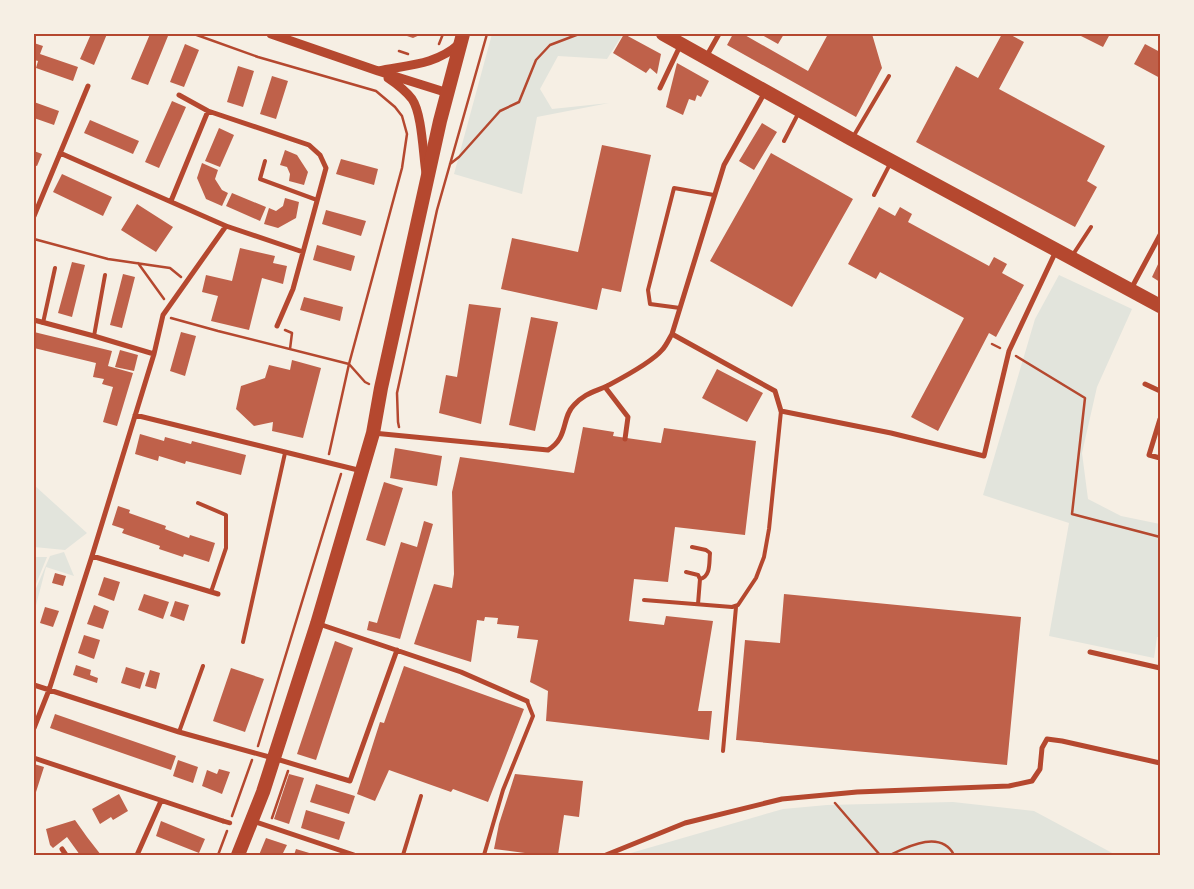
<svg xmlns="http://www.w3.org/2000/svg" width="1194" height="889" font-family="'Open Sans',sans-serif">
<rect width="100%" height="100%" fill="#f6efe4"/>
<!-- green -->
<path fill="#e2e4dc" d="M492,34H623L607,59L558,56L540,89L552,109L609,103L537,117L522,194L454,174Z
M1059,275L1132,309L1097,387L1082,453L1088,499L1121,516L1160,524V637H1157L1154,658L1049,636L1069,523L983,495L1035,319Z
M34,485L87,533L65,550L34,547Z
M64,552L74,576L46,567L34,613V593L50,556Z
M34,557H47L34,589Z
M953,802L1034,811L1116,855H624L783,809L827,805Z"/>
<!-- building -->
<path fill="#bf614a" d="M91,34H107L94,65L80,59Z
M150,34H162L168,36L148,85L131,79Z
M401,34H422L413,38Z
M624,34L661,54L657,74L650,68L646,73L613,53Z
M733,34H743L808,71L828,34H872L882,68L856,117L727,45Z
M760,34H784L778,44Z
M1002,34H1009L1024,42L999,89L1105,146L1087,181L1097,187L1075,227L916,142L956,66L978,78Z
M1077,34H1110L1103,47Z
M34,43L43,46L40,54L78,67L73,81L36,68L38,61L34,60Z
M185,44L199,50L184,87L170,82Z
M1145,44L1160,52V78L1134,64Z
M677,63L709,81L701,97L697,95L695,101L689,99L683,115L666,107Z
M238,66L254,71L243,107L227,102Z
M272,76L288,81L276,119L260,114Z
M172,101L186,107L159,168L145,162Z
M34,102L59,111L54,125L34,118Z
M90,120L139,141L133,154L84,133Z
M762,123L777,132L754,170L739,161Z
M219,128L234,135L220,167L205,161Z
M602,145L651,155L621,292L602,288L597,310L501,289L512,238L578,252Z
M285,150L297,155L308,172L304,185L289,181L290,174L287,167L280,165Z
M34,151L42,154L37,166L34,165Z
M771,153L853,199L792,307L710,261Z
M341,159L378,169L374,185L336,174Z
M202,163L218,170L215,179L222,190L228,193L222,206L206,199L197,178Z
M62,174L112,197L103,216L53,192Z
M232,193L266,207L260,221L226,206Z
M285,198L299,202L296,218L278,228L264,224L269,208L276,211L283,206Z
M137,204L173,227L156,252L121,230Z
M879,207L895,216L900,207L912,214L908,222L989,266L994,257L1007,264L1002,273L1024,285L996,337L989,333L938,431L911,417L964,318L880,272L876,279L848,264Z
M326,210L366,221L361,236L322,224Z
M317,245L355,256L351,271L313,260Z
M240,248L275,256L273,263L287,266L283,284L262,278L249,330L211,321L218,296L202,292L206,275L232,281Z
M1160,260V282L1152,277Z
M72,262L85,265L72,317L58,313Z
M123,274L135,277L122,328L110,325Z
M304,297L343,307L340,321L300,310Z
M469,304L501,308L481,424L439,413L446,375L457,377Z
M531,317L558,322L535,431L509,425Z
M34,332L112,351L108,366L133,373L117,426L103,422L113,387L102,384L104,379L93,377L96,363L34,348Z
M181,332L196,336L185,376L170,371Z
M120,350L138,355L134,371L115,367Z
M292,360L321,368L303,438L272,431L273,422L254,426L236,409L241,386L265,378L269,365L290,370Z
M717,369L763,393L747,422L702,398Z
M583,427L614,432L613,436L661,443L664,428L756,441L745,535L675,527L668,582L634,579L629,621L664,625L666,616L713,621L698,711H712L709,740L546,721L548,691L530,682L538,640L517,638L519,626L497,624L498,618L485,617L484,621L477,620L471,662L414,644L434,584L452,588L454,574L452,492L460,457L574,473Z
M140,434L164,441L165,437L191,444L192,441L246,455L241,475L186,461L185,464L159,456L158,461L135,454Z
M395,448L442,456L437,486L390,478Z
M384,482L403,488L385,546L366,540Z
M118,506L130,510L129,513L166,526L165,529L189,538L190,535L215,543L209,562L184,554L183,557L159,549L160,546L122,533L124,529L112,525Z
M424,521L433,524L400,639L367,630L369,621L377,623L401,542L417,547Z
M55,573L66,576L63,586L52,583Z
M104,577L120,582L114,601L98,595Z
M144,594L169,602L163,619L138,610Z
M784,594L1021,617L1007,765L736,740L745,640L780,643Z
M175,601L189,605L184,621L170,616Z
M94,605L109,611L103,629L87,624Z
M45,607L59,611L53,627L40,623Z
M84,635L100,640L94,659L78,653Z
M335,641L353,648L316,760L297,754Z
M76,665L91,670L90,675L98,678L97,683L73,675Z
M404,666L524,709L488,802L453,789L451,792L389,770L375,801L357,794L380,722L384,723Z
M126,667L145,673L140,689L121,683Z
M231,668L264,679L245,732L213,721Z
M150,670L160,673L156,689L145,686Z
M55,714L176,756L171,770L50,728Z
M178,760L198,767L193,783L173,776Z
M34,764L44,767L36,792L34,791Z
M219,769L230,772L222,794L202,786L207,770L217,774Z
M289,774L304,778L289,824L274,819Z
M515,774L583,781L579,817L564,815L558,855H540L494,849L499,824Z
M316,784L355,796L349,814L310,802Z
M119,794L128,811L113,820L111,817L100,824L92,809Z
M306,810L345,822L339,840L301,828Z
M75,820L87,837L101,855H80L67,837L53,848L50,845L46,829Z
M161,821L205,839L199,853L156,836Z
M266,838L287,845L282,855H259Z
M296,849L316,855H294Z"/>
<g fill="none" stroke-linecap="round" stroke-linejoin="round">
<!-- path -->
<path stroke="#b5482f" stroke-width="2.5" d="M194,34L258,57L376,91L395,107L402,116L407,134L402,168L349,364L329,454
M439,44L443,34
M399,51L408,54
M450,164L459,157L500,111L519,102L536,60L550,45L579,34
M34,239L108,259L170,268L181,277
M138,263L164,299
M171,318L218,331L349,364L365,382L369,384
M285,330L292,333L290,349
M992,344L1000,348
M1016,356L1085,398L1072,514L1160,537
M399,427L398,422L397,393L437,210L487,34
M258,746L341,474
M835,803L880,855
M232,816L252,760
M272,818L288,771
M218,855L227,831
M890,855C909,846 941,830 954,855"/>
<!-- service -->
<path stroke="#b5482f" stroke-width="4" d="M853,137L889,76
M784,141L799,112
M265,161L260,179L317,200
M874,195L890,164
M1072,256L1091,227
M680,308L650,304L648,290L674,188L714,195
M43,323L55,268
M94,336L105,275
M198,503L226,515V548L211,592
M692,547L706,550L710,553C709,563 711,576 700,579L698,604
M686,572L698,575L700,579
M644,600L732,607L738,605L756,578L764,557L769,529L781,411
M243,642L285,453
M179,732L203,666
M723,751L736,607
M403,855L421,796
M484,855L503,790L533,716L527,701"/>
<!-- pedestrian -->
<path stroke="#b5482f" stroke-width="4.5" d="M223,821L230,823"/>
<!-- minor -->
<path stroke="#b5482f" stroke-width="5" d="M706,57L719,34
M660,88L680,46
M179,95L208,111L309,145L320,155L326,168L293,289L277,326
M60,153L226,226L303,252
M171,201L208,111
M34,216L88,86
M1131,289L1160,235
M34,320L94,336L154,354
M672,334L775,391L781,411L891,433L984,456L1009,351L1056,251
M1145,384L1160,391
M605,387L628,417L625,439
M135,415L362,471
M1160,419L1149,455L1160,458
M373,433L548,450C569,437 561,418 574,405C585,393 594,392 607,386C622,378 651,363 662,350C666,346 669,339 672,334L724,165L765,92
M92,556L218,594
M319,624L461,672L527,701
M1090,652L1160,668
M34,685L179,732L273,758L350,781L397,650
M34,728L49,690L92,556L154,354L163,315L226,226
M34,758L223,821
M253,821L354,855
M62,849L66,855
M137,855L161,801
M606,855L685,823L782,799L857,792L1009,786L1032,781L1040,769L1042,748L1047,739L1062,741L1160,763"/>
<!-- tertiary -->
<path stroke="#b5482f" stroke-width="9" d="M271,34L378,71L448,93
M378,71C407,65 436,65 459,44
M388,78C397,84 405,90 412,99C422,113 423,154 426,173"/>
<!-- trunk -->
<path stroke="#b5482f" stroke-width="14" d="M663,34L851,139L1160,306
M238,855L263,792L317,624L373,433L381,388L440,121L463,34"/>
</g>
<!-- border -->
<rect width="1194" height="889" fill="none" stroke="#f6efe4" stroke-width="70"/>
<rect x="35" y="35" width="1124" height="819" fill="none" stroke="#b5482f" stroke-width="2"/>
</svg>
